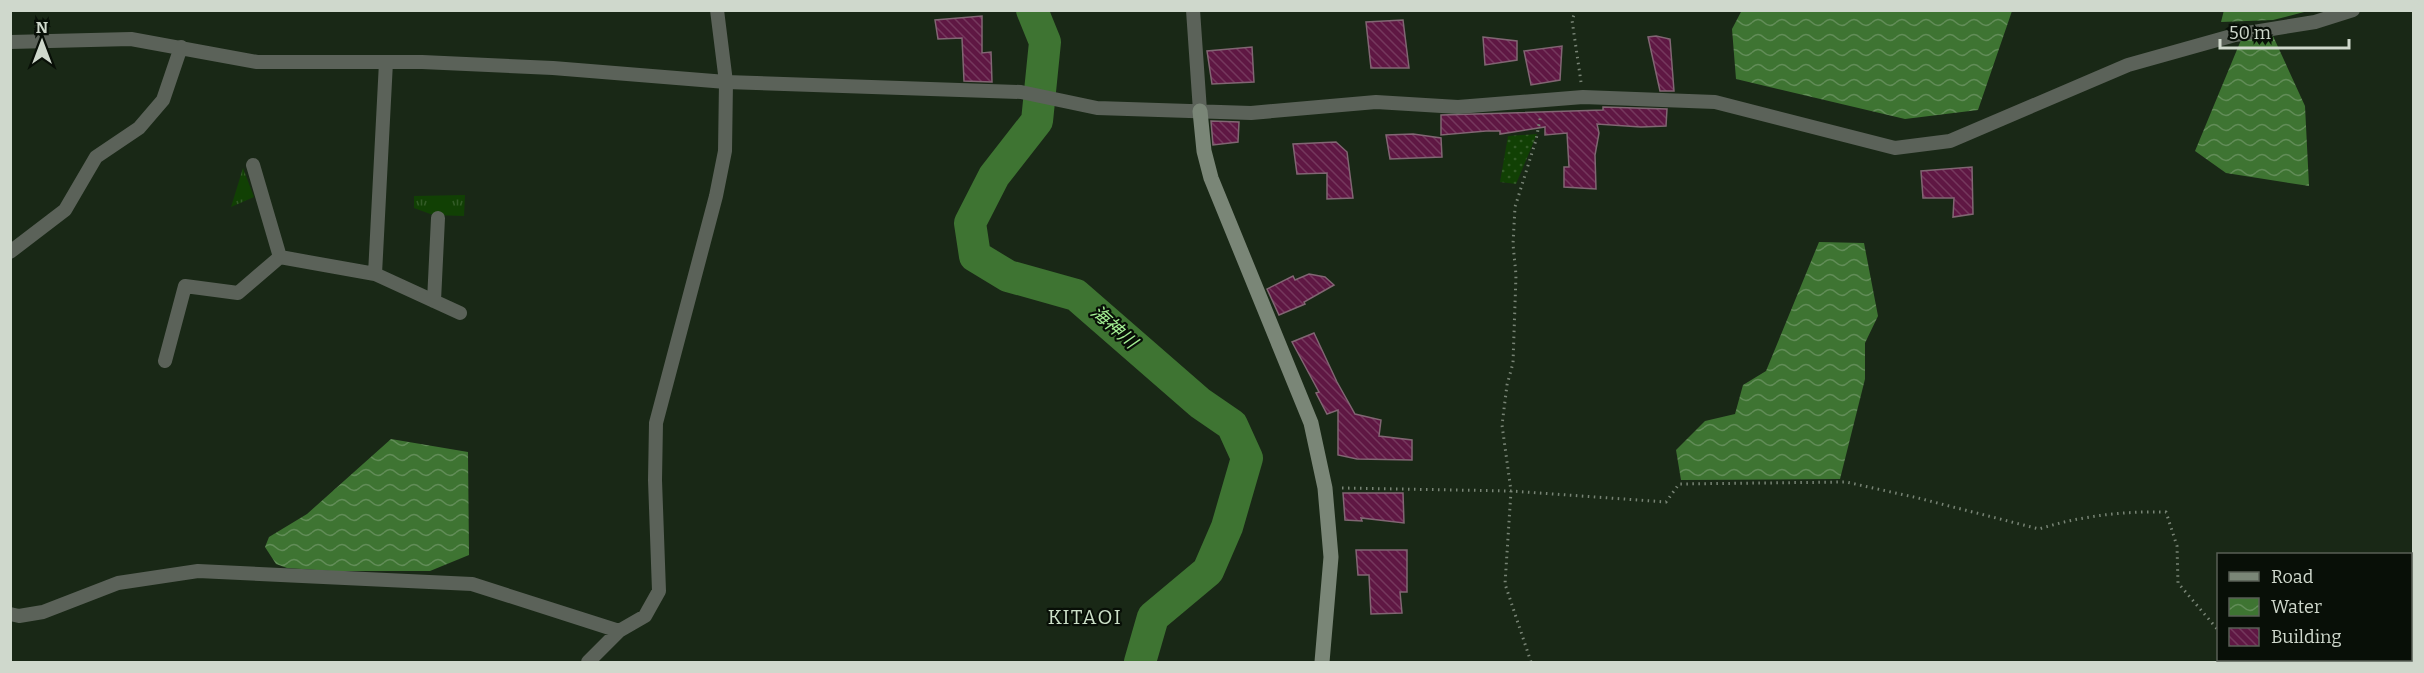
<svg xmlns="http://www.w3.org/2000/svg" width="2424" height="673" font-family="Bitter,'Noto Sans JP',serif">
<defs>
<pattern id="grass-dots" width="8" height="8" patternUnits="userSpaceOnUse" patternTransform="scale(1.5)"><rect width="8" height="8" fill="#114004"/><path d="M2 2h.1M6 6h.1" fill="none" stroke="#335b27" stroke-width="1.8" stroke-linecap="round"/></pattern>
<pattern id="park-tufts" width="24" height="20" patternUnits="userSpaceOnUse" patternTransform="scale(1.5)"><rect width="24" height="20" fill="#114004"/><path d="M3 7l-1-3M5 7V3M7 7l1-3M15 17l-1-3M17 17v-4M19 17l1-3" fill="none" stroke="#335b27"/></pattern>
<pattern id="water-waves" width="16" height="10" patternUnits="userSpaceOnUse" patternTransform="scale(1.5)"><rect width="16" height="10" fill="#3e7432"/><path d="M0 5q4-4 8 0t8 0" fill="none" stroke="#628d58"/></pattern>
<pattern id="building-back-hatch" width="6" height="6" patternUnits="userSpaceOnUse" patternTransform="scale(1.5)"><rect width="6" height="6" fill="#5f1743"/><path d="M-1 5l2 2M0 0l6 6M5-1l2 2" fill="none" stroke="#75385d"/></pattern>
</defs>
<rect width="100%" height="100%" fill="#192816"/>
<!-- grass -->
<path fill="url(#grass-dots)" d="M1537,134L1516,184L1500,182L1508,136Z"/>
<!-- park -->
<path fill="url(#park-tufts)" d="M243,168L254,197L231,207Z
M465,195L464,216L433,215L414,208V196Z"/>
<!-- water -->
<path fill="url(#water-waves)" d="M1742,10H2012V11L1978,110L1905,119L1736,79L1732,29Z
M2224,10H2308V11L2273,20L2221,22Z
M2273,36L2305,106L2309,186L2226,173L2195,151L2241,40Z
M1819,242L1864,243L1878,316L1865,343V379L1840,479L1681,480L1676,450L1705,421L1735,414L1743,385L1766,371Z
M391,439L468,452L469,555L430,571H331L287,568L276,564L265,547L269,537L307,514Z"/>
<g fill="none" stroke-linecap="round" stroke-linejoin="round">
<!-- river -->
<path stroke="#3e7432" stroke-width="32" d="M1032,10L1045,42L1037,121L994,176L970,223L975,256L1008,276L1076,295L1200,403L1232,425L1247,458L1227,527L1208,571L1153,617L1140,662"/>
</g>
<!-- building -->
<path fill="url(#building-back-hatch)" stroke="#816673" stroke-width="1.5" d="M982,16V53L991,52L992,82L964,81L962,38L938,39L935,20Z
M1403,20L1409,68H1371L1366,22Z
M1656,36L1670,39L1674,91H1660L1648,37Z
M1483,37L1517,41V60L1485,65Z
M1562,46L1560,80L1531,85L1524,51Z
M1252,47L1254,82L1212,84L1207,51Z
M1603,107L1667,109L1666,126L1641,127L1597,124L1599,133L1595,155L1596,189L1564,187V167H1569L1567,133L1545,135V127L1500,134V131H1486L1441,135V115L1603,110Z
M1211,121L1239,122L1238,142L1213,145Z
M1413,134L1441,138L1442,157L1390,159L1386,135Z
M1336,142L1347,152L1353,198L1327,199V173L1297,174L1293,144Z
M1972,167L1973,214L1953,217L1954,198H1923L1921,171Z
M1309,274L1325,277L1334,285L1304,302L1305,304L1279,315L1267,289L1293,276L1295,280Z
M1314,333L1337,382L1355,414L1381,420L1379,436L1412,440V460L1357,459L1338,455V410L1327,414L1316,393L1319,392L1292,342Z
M1343,493H1403L1404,523L1361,518L1362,521L1345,520Z
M1356,550H1407V592H1400L1402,613L1371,614L1369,575H1358Z"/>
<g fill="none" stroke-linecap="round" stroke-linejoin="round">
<!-- path -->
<path stroke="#788475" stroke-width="3" stroke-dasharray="1.5 4.5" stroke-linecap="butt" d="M1576,10L1572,20L1581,82
M1342,488L1511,491L1666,502L1679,484L1846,482L1918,498L2039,529C2080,516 2123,511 2166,512L2177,546L2178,583L2218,630
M2246,660L2249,662
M1531,662L1505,584L1511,491L1502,425L1507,385L1513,363L1516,275L1513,244L1515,207L1536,140L1541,114"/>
<!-- street -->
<path stroke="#5b6259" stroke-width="14" d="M1193,10L1200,111
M10,42L131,39L257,62H422L553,68L726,82L1021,92L1097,108L1251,113L1376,102L1458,107L1583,97L1715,102L1895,148L1950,141L2128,65L2235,35L2315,22L2353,10
M253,165L280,257L375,274L386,62
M10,252L65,210L96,157L139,128L163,100L181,47
M375,274L460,313
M434,301L438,218
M165,361L185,286L238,293L280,257
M10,614L19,616L43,612L118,583L198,571L472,584L619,631
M588,662L619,631L645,616L659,591L655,480L656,423L716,196L725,151L726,82L717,10"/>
<!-- secondary -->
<path stroke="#7a8677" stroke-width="15" d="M1200,111L1204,151L1211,178L1311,423L1325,488L1331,557L1322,662"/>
</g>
<g text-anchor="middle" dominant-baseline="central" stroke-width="4.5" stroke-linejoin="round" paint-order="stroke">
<!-- water labels -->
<g font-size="18" font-style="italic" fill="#a4f094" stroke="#080f07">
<text transform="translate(1114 327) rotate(41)">海神川</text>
</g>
<!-- quarter labels -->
<g font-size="20" letter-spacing="1.5" fill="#cce0c8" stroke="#080f07">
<text x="1085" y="617">KITAOI</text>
</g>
</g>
<!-- border -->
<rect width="2424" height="673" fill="none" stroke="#cfd8cc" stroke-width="24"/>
<!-- legend -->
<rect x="2217" y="553" width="195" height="108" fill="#080f07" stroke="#585f56" stroke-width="1.5"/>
<rect x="2229" y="572" width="30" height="9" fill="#7a8677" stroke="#585f56" stroke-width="1.5"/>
<text x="2271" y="583" font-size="18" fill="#cfd8cc">Road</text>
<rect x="2229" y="598" width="30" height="18" fill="url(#water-waves)" stroke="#585f56" stroke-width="1.5"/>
<text x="2271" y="613" font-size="18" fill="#cfd8cc">Water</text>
<rect x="2229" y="628" width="30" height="18" fill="url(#building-back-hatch)" stroke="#585f56" stroke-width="1.5"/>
<text x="2271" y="643" font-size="18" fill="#cfd8cc">Building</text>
<!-- north arrow -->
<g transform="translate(42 42)" stroke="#080f07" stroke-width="4.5" paint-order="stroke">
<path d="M0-4.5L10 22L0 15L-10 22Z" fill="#cfd8cc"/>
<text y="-9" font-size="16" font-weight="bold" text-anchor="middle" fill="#cfd8cc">N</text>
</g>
<!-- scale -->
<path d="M2220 39v9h129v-9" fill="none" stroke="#cfd8cc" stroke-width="3"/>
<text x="2229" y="39" font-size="18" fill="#cfd8cc" stroke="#080f07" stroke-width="4.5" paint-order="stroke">50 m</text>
</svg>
